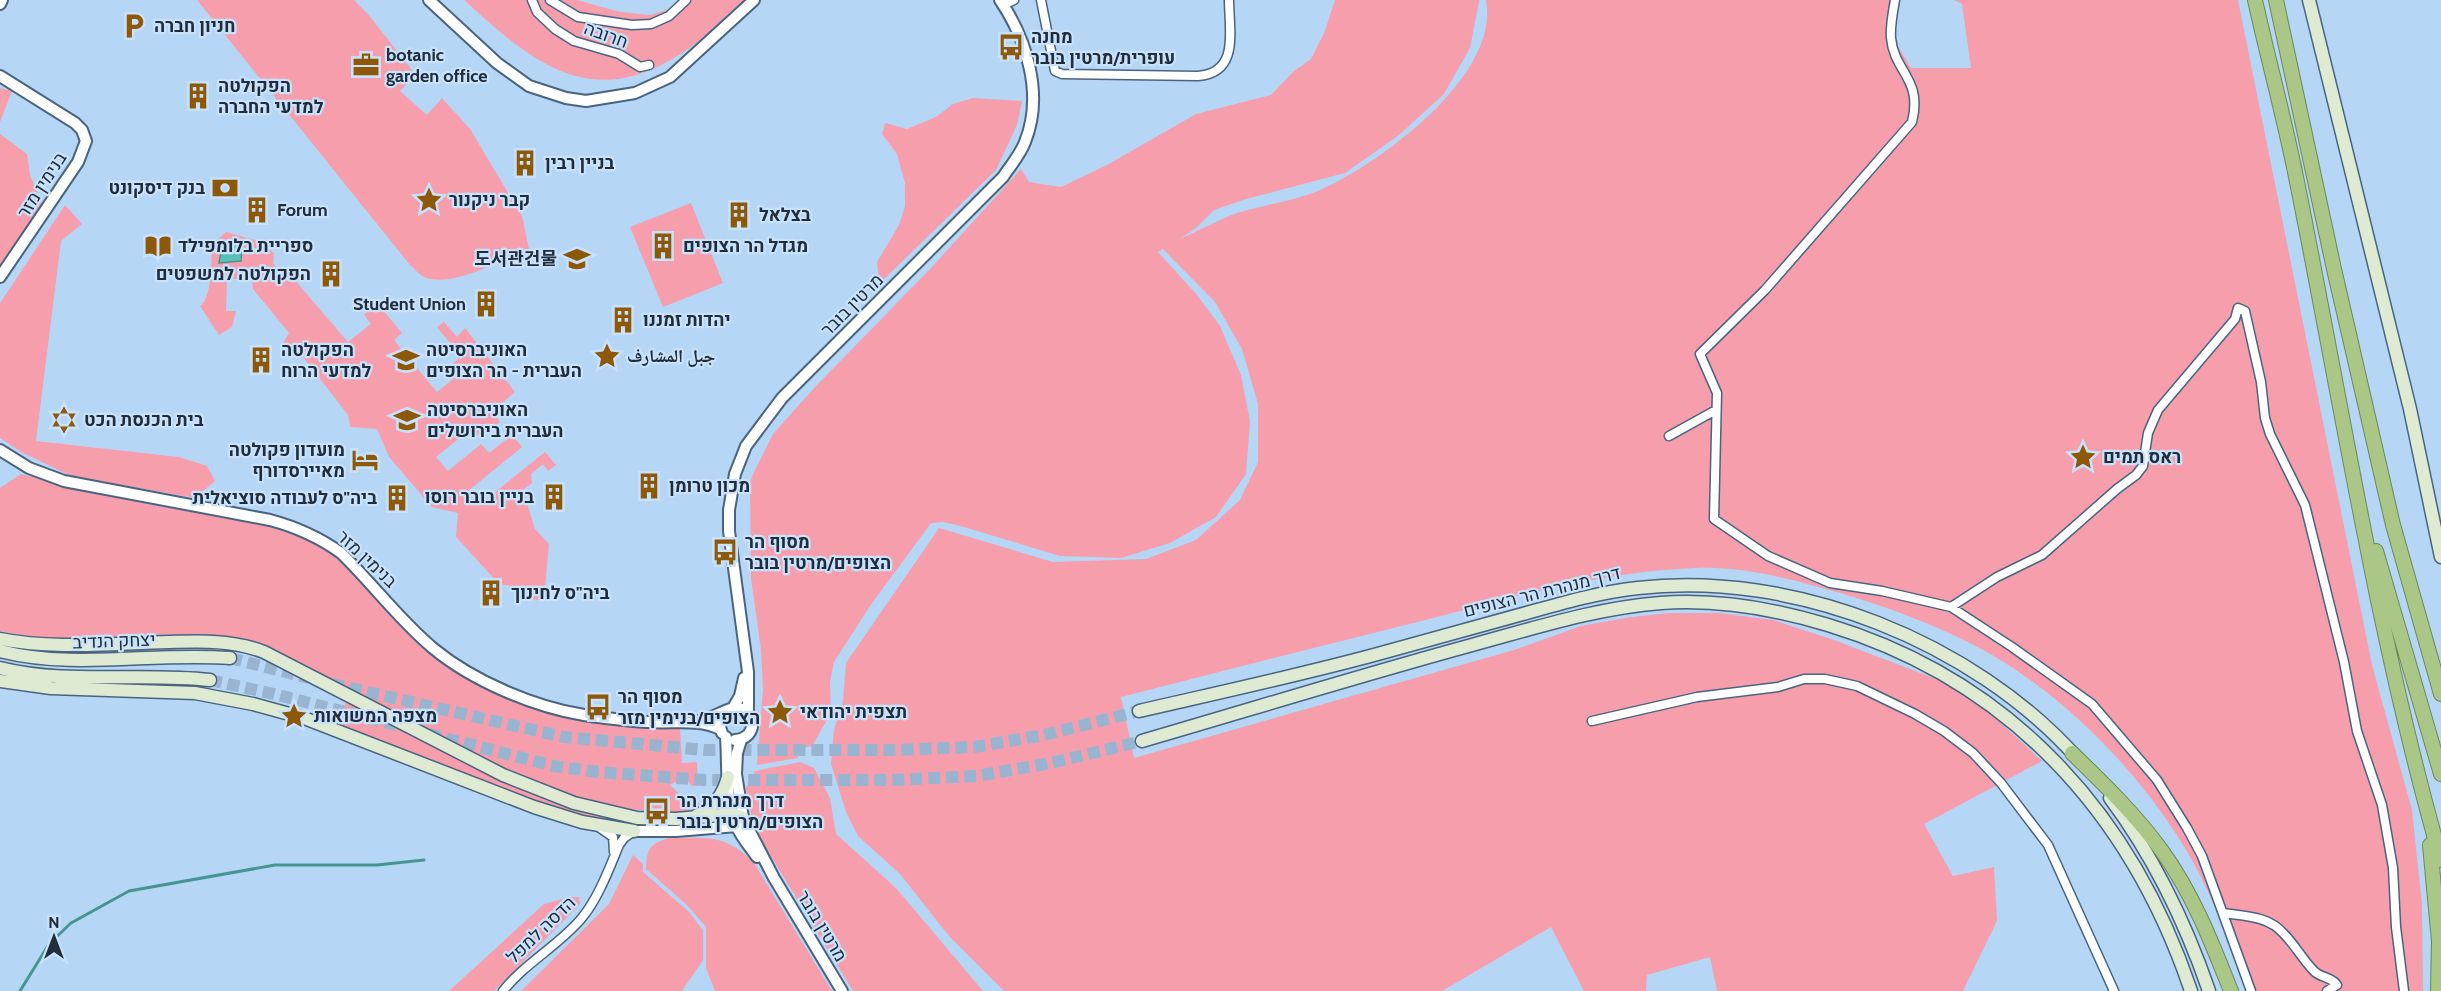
<svg xmlns="http://www.w3.org/2000/svg" width="2441" height="991" font-family="Cabin,'Noto Naskh Arabic','Noto Sans KR',Heebo,sans-serif">
<rect width="100%" height="100%" fill="#b6d6f6"/>
<!-- green -->
<path fill="#f79eac" d="M197,0H354L367,13L416,75L400,91L427,115L442,98L470,129L522,216L529,249C503,259 451,289 424,277C419,275 414,268 410,265Z
M464,0H577L620,12L650,15L670,9L681,0H744C724,16 706,37 685,51C592,114 533,63 464,0Z
M1335,0H1479V2L1470,48L1444,94L1399,135L1345,173L1246,199L1214,210L1196,228L1180,239C1198,231 1216,221 1234,214C1261,205 1291,202 1318,191C1378,165 1501,76 1486,0H1891L1890,33L1911,68H1971L1962,4L1954,0H2238L2372,665L2412,810L2422,904L2423,991H2248C2231,948 2216,903 2193,862C2147,779 2067,696 1983,650C1941,627 1893,609 1847,595C1799,581 1746,566 1696,568C1606,571 1519,596 1433,618C1329,644 1225,670 1121,697L1134,758L1514,650L1581,626L1625,618L1668,613H1719L1773,620L1834,640L1965,690L2042,761L1924,824L1953,876L1994,867L1997,921L1963,991H1717L1710,957L1647,975L1646,991H1584L1551,927L1442,991H1004L949,936L900,874L858,836L846,812L831,764L834,730L843,701L846,663L939,528L1053,562L1146,559L1196,540L1240,500L1258,462V404L1242,349L1215,302L1163,249L1158,252L1197,295L1220,326L1241,375L1250,421L1246,474L1216,517L1170,543L1121,558L1060,556L964,527L943,522L931,523L870,606L834,662L830,682L831,713L812,746L797,749L798,758L757,765L763,690L761,650L751,578L750,482L754,472L773,434L815,387L931,268L1021,169L1029,182L1061,187L1107,165L1196,114L1271,95L1293,72L1311,59L1325,31Z
M0,88L12,91L0,122Z
M973,98L1022,101L1017,125L996,170L879,284L877,262L899,225L905,206V183L897,154L882,134L885,123L907,129L936,117L953,104Z
M0,134L27,154L30,175L43,205L0,265Z
M691,203L723,283L663,307L630,227Z
M65,205L82,224L61,241L36,441L179,457L207,466L215,481L195,498L71,476L23,453L0,438V303Z
M226,232L258,241L274,253L273,263L285,279L293,278L348,342L371,324L364,315L377,303L402,333L394,340L437,392L458,375L451,365L461,357L437,327L444,322L457,337L465,328L515,392L492,412L500,422L481,438L472,428L436,457L448,471L481,444L489,453L512,435L522,447L467,492L478,506L545,452L556,465L548,471L543,464L531,474L532,483L523,490L535,529L549,544L544,600L527,599L523,588L499,584L456,537L458,513L432,507L389,457L377,429L350,427L348,415L300,353L289,357L281,347L289,333L253,289L252,279H227L226,311H236L232,327L219,335L200,306C213,296 211,259 212,244Z
M21,474C69,485 116,498 164,507C225,518 287,522 340,558L437,658L490,689L625,724L680,729L682,763L697,762L698,786H692L684,777L670,785L685,799L693,795L702,806L682,813L625,809L583,800L541,785L475,756L300,662L242,638H35L0,631V488Z
M348,699C438,747 527,802 629,820L627,826L567,813L506,792L335,724Z
M800,762L814,768L830,798L836,834L896,888L983,991H853L763,843L752,819L746,788L755,771Z
M668,838C707,838 725,833 754,863L832,991H715L706,968V927L686,904L646,869C647,848 649,845 668,838Z
M633,855L643,864V872L688,911L703,930V960L682,991H521L609,904Z
M570,897H579L580,904L494,991H449L544,904Z"/>
<!-- water -->
<path fill="#56c1b9" stroke="#469593" stroke-width="1.5" d="M233,243L242,246L241,261L219,263L222,246Z"/>
<g fill="none" stroke-linecap="round" stroke-linejoin="round">
<!-- stream -->
<path stroke="#469593" stroke-width="3" d="M20,991L49,944L71,923L129,891L275,865H377L424,860"/>
<!-- secondary-tunnel -->
<path stroke="#98b4d0" stroke-width="12" stroke-dasharray="12 6" stroke-linecap="butt" d="M230,658L309,678
M210,680L274,694L404,727
M332,684L564,737L705,750H892L974,747L1044,735L1139,711
M429,734L554,766L598,772L704,780H892L977,776L1051,763L1142,741"/>
<!-- minor casing -->
<g stroke="#486480" stroke-width="11">
<path id="minor" d="M532,0L537,12L555,29L574,41L619,54L640,67L649,65
M550,0L578,17L632,25L651,24L669,16L686,0
M1041,0L1055,71L1062,74L1198,76C1240,73 1229,30 1229,0
M1895,0C1893,11 1890,26 1891,38C1894,72 1923,79 1912,122L1765,290L1700,354L1717,393L1714,519L1768,556L1830,583L1882,591L1951,607L2012,647L2092,704L2157,780L2187,828L2202,856L2251,991
M1003,5L1014,0
M1669,436L1716,410
M1951,607L1997,577L2042,555L2117,489L2136,475L2143,466L2148,433L2158,410L2235,319L2238,308L2245,311L2261,382L2265,418L2270,434L2305,505L2344,662L2357,731L2382,805L2393,868L2396,927L2404,991
M1592,721L1697,697L1778,687L1804,679H1825L1857,686L1915,714L1944,731L1973,753L2001,783L2048,845L2114,991
M600,828L613,837L614,852
M2223,913C2245,916 2269,916 2284,934C2295,945 2303,960 2314,971C2321,978 2332,977 2337,985L2327,991
M503,991C525,963 558,946 581,919C598,899 609,869 619,845L624,838L634,831"/>
</g>
<!-- tertiary casing -->
<g stroke="#486480" stroke-width="14">
<path id="tertiary" d="M429,0L497,63L529,86L566,98L586,101L635,93L670,77L754,0
M0,4L2,0
M0,76L75,123L82,130L86,141L78,162L0,277
M0,450L29,468L64,481L270,520C296,527 319,537 341,553C373,584 400,621 434,649C473,681 534,707 584,715C605,718 627,721 648,722C672,724 698,718 720,729
M733,708L740,696L744,678
M748,713V672L729,531V510L735,474L746,446L782,398L1003,177C1011,165 1020,155 1025,142C1044,95 1027,40 1000,0
M699,721C712,719 727,708 735,708C757,707 759,739 735,740
M722,733L719,724L723,714
M726,737C728,766 725,799 736,825C741,837 750,847 757,857
M741,740L737,753L736,774L743,818L774,878L842,991
M634,831H676L737,826L740,822"/>
</g>
<!-- secondary casing -->
<g stroke="#486480" stroke-width="15">
<path id="secondary" d="M2309,0L2410,409L2441,557
M0,639C55,650 114,643 169,642C202,641 233,640 264,652L503,775L574,803L637,818L676,819L732,814L743,818
M0,651C75,670 153,652 230,658
M0,668C68,685 140,672 210,680
M0,681L51,688L195,693L253,704L304,718L534,807L582,822L634,831
M1139,711C1217,693 1296,676 1374,655C1426,641 1478,626 1530,612C1566,602 1601,592 1638,588C1794,570 1974,642 2078,759
M1142,741C1252,709 1362,675 1472,645C1535,628 1596,608 1661,603C1717,599 1775,609 1828,625C2010,680 2131,813 2191,991
M2110,798C2154,857 2185,921 2209,991
M696,816C714,808 723,795 728,777"/>
</g>
<!-- trunk casing -->
<g stroke="#6c8859" stroke-width="16">
<path id="trunk" d="M2255,0C2268,59 2284,117 2296,177C2342,405 2377,636 2441,860
M2276,0L2334,269L2393,525L2441,694
M2376,551L2441,774
M2072,753C2104,784 2136,815 2162,851C2193,894 2212,943 2231,991
M2430,845L2439,941L2438,991"/>
</g>
<!-- minor -->
<use href="#minor" stroke="#fff" stroke-width="8"/>
<!-- tertiary -->
<use href="#tertiary" stroke="#fff" stroke-width="10"/>
<!-- secondary -->
<use href="#secondary" stroke="#dfead2" stroke-width="12"/>
<!-- trunk -->
<use href="#trunk" stroke="#aac788" stroke-width="14"/>
</g>
<!-- icons -->
<defs>
<g id="parking-bare" transform="scale(2.07)"><path d="M-3.5-5.5H1a3.5 3.5 0 0 1 0 7H-1V5.5H-3.5ZM-1-3.4V-.6H.8a1.4 1.4 0 0 0 0-2.8Z" fill="#8d5808" stroke="#c9e2fc" stroke-width="2.5" paint-order="stroke"/></g>
<g id="bus-bare" transform="scale(2.07)"><path d="M-5-6H5V4H4V6H2V4H-2V6H-4V4H-5ZM-3.5-4V0h7V-4ZM-3.5 1.2v1.5H-2V1.2ZM2 1.2v1.5H3.5V1.2Z" fill="#8d5808" stroke="#c9e2fc" stroke-width="2.5" paint-order="stroke"/></g>
<g id="office-bare" transform="scale(2.07)"><path d="M-6-3h4V-5.5h4V-3h4V5H-6ZM-1-4.5V-3h2v-1.5ZM-6 0V1H6V0Z" fill="#8d5808" stroke="#c9e2fc" stroke-width="2.5" paint-order="stroke"/></g>
<g id="building-bare" transform="scale(2.07)"><path d="M-4-6H4V6H1V3H-1V6H-4ZM-2.5-4.3h1.7v1.8h-1.7ZM.8-4.3h1.7v1.8H.8ZM-2.5-1h1.7V.8h-1.7ZM.8-1h1.7V.8H.8Z" fill="#8d5808" stroke="#c9e2fc" stroke-width="2.5" paint-order="stroke"/></g>
<g id="bank-bare" transform="scale(2.07)"><path d="M-6-4H6V4H-6ZM0-2.3a2.3 2.3 0 1 0 0 4.6a2.3 2.3 0 1 0 0-4.6Z" fill="#8d5808" stroke="#c9e2fc" stroke-width="2.5" paint-order="stroke"/></g>
<g id="sight-bare" transform="scale(2.07)"><path d="M0-6L1.8-2.2L6-1.7L2.9 1.2L3.7 5.4L0 3.3L-3.7 5.4L-2.9 1.2L-6-1.7L-1.8-2.2Z" fill="#8d5808" stroke="#c9e2fc" stroke-width="2.5" paint-order="stroke"/></g>
<g id="library-bare" transform="scale(2.07)"><path d="M-6-4Q-3-5.5-.7-3.5V5Q-3 3-6 4ZM6-4Q3-5.5 .7-3.5V5Q3 3 6 4Z" fill="#8d5808" stroke="#c9e2fc" stroke-width="2.5" paint-order="stroke"/></g>
<g id="school-bare" transform="scale(2.07)"><path d="M0-5L7-2L0 1L-7-2ZM-4 1L0 2.5L4 1V4Q0 6-4 4Z" fill="#8d5808" stroke="#c9e2fc" stroke-width="2.5" paint-order="stroke"/></g>
<g id="university-bare" transform="scale(2.07)"><path d="M0-5L7-2L0 1L-7-2ZM-4 1L0 2.5L4 1V4Q0 6-4 4Z" fill="#8d5808" stroke="#c9e2fc" stroke-width="2.5" paint-order="stroke"/></g>
<g id="synagogue-bare" transform="scale(2.07)"><path d="M0-6.5L5.6 3.2H-5.6ZM0 6.5L5.6-3.2H-5.6Z" fill="#8d5808" stroke="#c9e2fc" stroke-width="2.5" paint-order="stroke"/></g>
<g id="hotel-bare" transform="scale(2.07)"><path d="M-6-4.5h1.5V1H6V5H4.5V3h-9V5H-6ZM-4 0a1.8 1.8 0 1 1 3.6 0ZM.5 0V-2.5h3Q6-2.5 6 0Z" fill="#8d5808" stroke="#c9e2fc" stroke-width="2.5" paint-order="stroke"/></g>
</defs>
<g fill-rule="evenodd">
<use href="#parking-bare" x="134" y="26"/>
<use href="#bus-bare" x="1011" y="47"/>
<use href="#office-bare" x="366" y="65"/>
<use href="#building-bare" x="198" y="96"/>
<use href="#building-bare" x="525" y="163"/>
<use href="#bank-bare" x="225" y="188"/>
<use href="#sight-bare" x="429" y="200"/>
<use href="#building-bare" x="257" y="210"/>
<use href="#building-bare" x="739" y="215"/>
<use href="#library-bare" x="158" y="246"/>
<use href="#building-bare" x="663" y="246"/>
<use href="#school-bare" x="577" y="259"/>
<use href="#building-bare" x="331" y="274"/>
<use href="#building-bare" x="486" y="304"/>
<use href="#building-bare" x="623" y="320"/>
<use href="#sight-bare" x="607" y="356"/>
<use href="#building-bare" x="261" y="360"/>
<use href="#university-bare" x="406" y="360"/>
<use href="#synagogue-bare" x="64" y="420"/>
<use href="#university-bare" x="407" y="420"/>
<use href="#sight-bare" x="2083" y="457"/>
<use href="#hotel-bare" x="365" y="460"/>
<use href="#building-bare" x="649" y="486"/>
<use href="#building-bare" x="554" y="497"/>
<use href="#building-bare" x="397" y="498"/>
<use href="#bus-bare" x="725" y="552"/>
<use href="#building-bare" x="491" y="593"/>
<use href="#bus-bare" x="598" y="707"/>
<use href="#sight-bare" x="780" y="712"/>
<use href="#sight-bare" x="294" y="716"/>
<use href="#bus-bare" x="657" y="811"/>
</g>
<g text-anchor="middle" dominant-baseline="central" stroke-width="4.5" stroke-linejoin="round" paint-order="stroke">
<!-- poi labels -->
<g font-size="18" font-weight="bold" fill="#212d3a" stroke="#c9e2fc" text-anchor="start">
<text x="154" y="26">חניון חברה</text>
<text x="1031" y="37">מחנה<tspan x="1031" dy="21">עופרית/מרטין בובר</tspan></text>
<text x="386" y="55">botanic<tspan x="386" dy="21">garden office</tspan></text>
<text x="218" y="86">הפקולטה<tspan x="218" dy="21">למדעי החברה</tspan></text>
<text x="545" y="163">בניין רבין</text>
<text x="205" y="188" text-anchor="end">בנק דיסקונט</text>
<text x="449" y="200">קבר ניקנור</text>
<text x="277" y="210">Forum</text>
<text x="759" y="215">בצלאל</text>
<text x="178" y="246">ספריית בלומפילד</text>
<text x="683" y="246">מגדל הר הצופים</text>
<text x="557" y="259" text-anchor="end">도서관건물</text>
<text x="311" y="274" text-anchor="end">הפקולטה למשפטים</text>
<text x="466" y="304" text-anchor="end">Student Union</text>
<text x="643" y="320">יהדות זמננו</text>
<text x="281" y="350">הפקולטה<tspan x="281" dy="21">למדעי הרוח</tspan></text>
<text x="426" y="350">האוניברסיטה<tspan x="426" dy="21">העברית - הר הצופים</tspan></text>
<text x="627" y="356">جبل المشارف</text>
<text x="427" y="410">האוניברסיטה<tspan x="427" dy="21">העברית בירושלים</tspan></text>
<text x="84" y="420">בית הכנסת הכט</text>
<text x="345" y="450" text-anchor="end">מועדון פקולטה<tspan x="345" dy="21">מאיירסדורף</tspan></text>
<text x="2103" y="457">ראס תמים</text>
<text x="669" y="486">מכון טרומן</text>
<text x="534" y="497" text-anchor="end">בניין בובר רוסו</text>
<text x="377" y="498" text-anchor="end">ביה"ס לעבודה סוציאלית</text>
<text x="745" y="542">מסוף הר<tspan x="745" dy="21">הצופים/מרטין בובר</tspan></text>
<text x="511" y="593">ביה"ס לחינוך</text>
<text x="618" y="697">מסוף הר<tspan x="618" dy="21">הצופים/בנימין מזר</tspan></text>
<text x="800" y="712">תצפית יהודאי</text>
<text x="314" y="716">מצפה המשואות</text>
<text x="677" y="801">דרך מנהרת הר<tspan x="677" dy="21">הצופים/מרטין בובר</tspan></text>
</g>
<!-- street labels -->
<g font-size="18" fill="#212d3a" stroke="#c9e2fc">
<text transform="translate(606 35) rotate(20)">חרובה</text>
<text transform="translate(42 185) rotate(-57)">בנימין מזר</text>
<text transform="translate(852 305) rotate(-45)">מרטין בובר</text>
<text transform="translate(367 559) rotate(43)">בנימין מזר</text>
<text transform="translate(1542 592) rotate(-14)">דרך מנהרת הר הצופים</text>
<text transform="translate(114 641) rotate(-2)">יצחק הנדיב</text>
<text transform="translate(822 926) rotate(59)">מרטין בובר</text>
<text transform="translate(541 930) rotate(-44)">הדסה למפל</text>
</g>
</g>
<!-- north arrow -->
<g transform="translate(54 937)" stroke="#c9e2fc" stroke-width="4.5" paint-order="stroke">
<path d="M0-4.5L10 22L0 15L-10 22Z" fill="#212d3a"/>
<text y="-9" font-size="16" font-weight="bold" text-anchor="middle" fill="#212d3a">N</text>
</g>
</svg>
